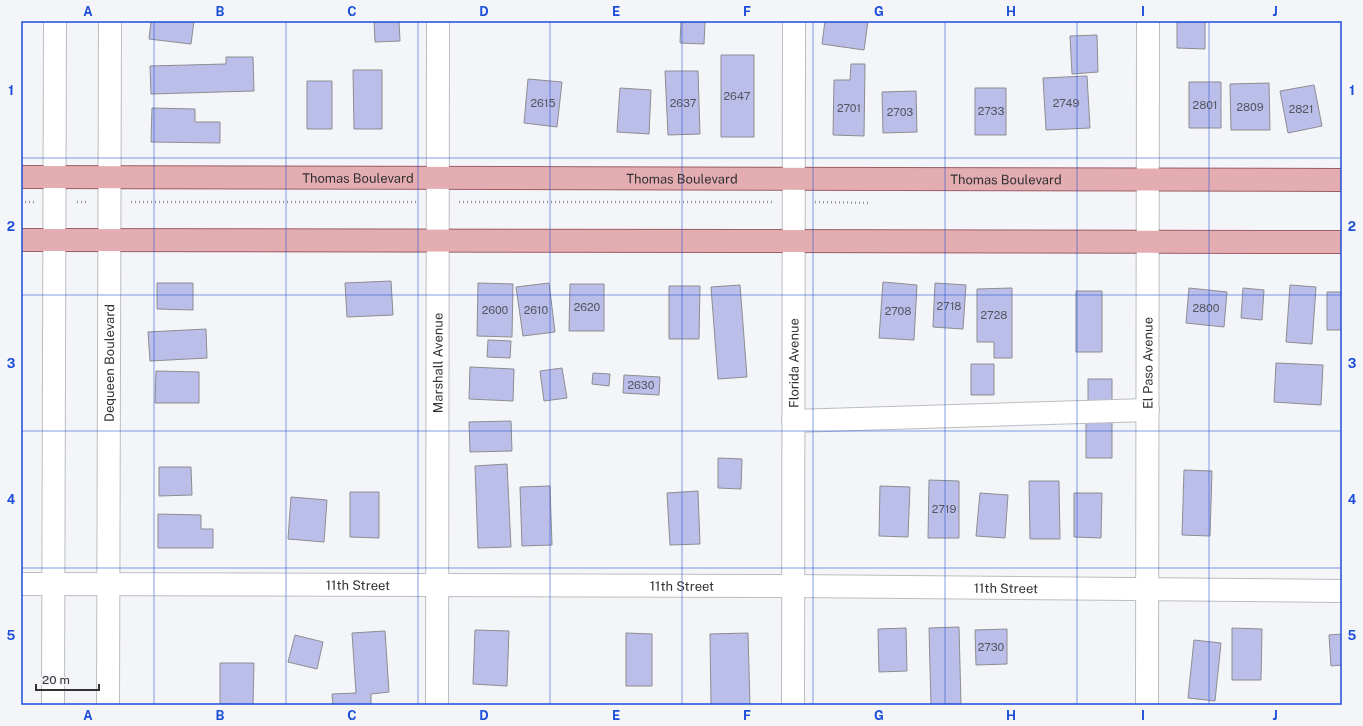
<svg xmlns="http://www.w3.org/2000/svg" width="1363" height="726" font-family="'Public Sans',sans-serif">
<rect width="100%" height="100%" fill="#f4f5f9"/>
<!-- building -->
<path fill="#bbbee9" stroke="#8d8d91" d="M151,21H194L191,44L149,39Z
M374,21H399L400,41L375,42Z
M681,21H705L704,44L680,43Z
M825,21H868L864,50L822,44Z
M1177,21H1205V49L1177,48Z
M1097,35L1098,72L1072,74L1070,36Z
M721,55H754V137H721Z
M226,57H253L254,91L151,94L150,66L226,64Z
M851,64H865L864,136L833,135L834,80H850Z
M353,70H382V129H354Z
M665,71H698L700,134L668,135Z
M1087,76L1090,128L1046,130L1043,78Z
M528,79L562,82L557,127L524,123Z
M307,81H332V129H307Z
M1189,82H1221V128H1189Z
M1269,83L1270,130H1231L1230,84Z
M1314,85L1322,126L1288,133L1280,91Z
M620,88L651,90L649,134L617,132Z
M975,88H1006V135H975Z
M916,91L917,132L883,133L882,92Z
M152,108L195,109V122H220V143L151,142Z
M391,281L393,315L347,317L345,283Z
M883,282L917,285L914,340L879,338Z
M157,283H193V310L157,309Z
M478,283L513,284L512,337L477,336Z
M549,283L555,332L523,336L516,287Z
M935,283L966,285L963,329L933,327Z
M570,284H604V331H569Z
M740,285L747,377L718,379L711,287Z
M1290,285L1316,287L1312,344L1286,342Z
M669,286H700L699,339H669Z
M1012,288V358H994V342H977V289Z
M1189,288L1227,292L1224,327L1186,323Z
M1243,288L1264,290L1262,320L1241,318Z
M1076,291H1102V352H1076Z
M1327,292H1342V330H1327Z
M206,329L207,358L150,361L148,332Z
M488,340L511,341L510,358L487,357Z
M1276,363L1323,365L1321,405L1274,402Z
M971,364H994V395H971Z
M470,367L514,369L513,401L469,399Z
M562,368L567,398L544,401L540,371Z
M156,371L199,372V403H155Z
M593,373L610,374L609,386L592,384Z
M624,375L660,377L659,395L623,393Z
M1088,379H1112V401H1088Z
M511,421L512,451L470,452L469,422Z
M1086,421H1112V458H1086Z
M718,458L742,459L741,489L718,488Z
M507,464L511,547L478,548L475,466Z
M159,467H191L192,495L159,496Z
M1184,470L1212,471L1210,536L1182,535Z
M929,480L959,481V538H928Z
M1029,481H1059L1060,539H1030Z
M550,486L552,545L522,546L520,487Z
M880,486L910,487L908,537L879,536Z
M698,491L700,544L670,545L667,493Z
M350,492H379V538L350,537Z
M980,493L1008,495L1005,538L976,536Z
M1074,493H1102L1101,538L1074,537Z
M291,497L327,500L324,542L288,539Z
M158,514L201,515V529H213V548H158Z
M959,627L961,705H931L929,628Z
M906,628L907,671L879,672L878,629Z
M1232,628L1262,629L1261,680H1232Z
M1007,629V664L976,665L975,630Z
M475,630L509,631L507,686L473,684Z
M385,631L389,692L371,694V705H333L332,694L356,693L352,633Z
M626,633L652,634V686H626Z
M748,633L750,705H711L710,634Z
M1342,634V665L1331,666L1329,635Z
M295,635L323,642L317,669L288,662Z
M1194,640L1221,643L1215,701L1188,698Z
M220,663H254L253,705L220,704Z"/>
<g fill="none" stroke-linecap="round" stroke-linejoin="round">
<!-- minor casing -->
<g stroke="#bcbdc1" stroke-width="24">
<g id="minor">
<path d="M793,421L1148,410"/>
<path id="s1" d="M21,584L793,586L1342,591"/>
<path d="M53,705L55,21"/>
<path id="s2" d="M108,705L110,21"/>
<path id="s3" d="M437,705L438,21"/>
<path id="s4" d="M793,705L794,21"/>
<path id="s5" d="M1147,705L1148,21"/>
</g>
</g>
<!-- major casing -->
<g stroke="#9a5e65" stroke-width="24">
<g id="major">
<path id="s6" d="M21,177L1342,180"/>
<path d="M21,240L1342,242"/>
</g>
</g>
<!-- path -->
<path stroke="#939396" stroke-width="2.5" stroke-dasharray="1 3" stroke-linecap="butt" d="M21,202H34
M77,202H88
M131,202H418
M459,202H774
M815,202L870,203"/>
<!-- minor -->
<use href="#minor" stroke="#fff" stroke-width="22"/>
<!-- major -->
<use href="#major" stroke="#e4adb2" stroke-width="22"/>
</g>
<!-- grid -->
<path fill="none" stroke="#1d4ed8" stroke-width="1" stroke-opacity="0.55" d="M154,21V705M286,21V705M418,21V705M550,21V705M682,21V705M813,21V705M945,21V705M1077,21V705M1209,21V705M21,158H1342M21,295H1342M21,431H1342M21,568H1342"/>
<g text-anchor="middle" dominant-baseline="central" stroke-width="4" stroke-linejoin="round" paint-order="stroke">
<!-- number labels -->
<g font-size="11" fill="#545561">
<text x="737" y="96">2647</text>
<text x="543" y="103">2615</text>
<text x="683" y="103">2637</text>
<text x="1066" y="103">2749</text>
<text x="1205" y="105">2801</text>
<text x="1250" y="107">2809</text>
<text x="849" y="108">2701</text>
<text x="1301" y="109">2821</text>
<text x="991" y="111">2733</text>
<text x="900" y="112">2703</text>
<text x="949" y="306">2718</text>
<text x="587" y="307">2620</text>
<text x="1206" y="308">2800</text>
<text x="495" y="310">2600</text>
<text x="536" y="310">2610</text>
<text x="898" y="311">2708</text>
<text x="994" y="315">2728</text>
<text x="641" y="385">2630</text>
<text x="944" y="509">2719</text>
<text x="991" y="647">2730</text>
</g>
<!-- street labels -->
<g font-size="13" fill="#323234" stroke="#f4f5f9">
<text stroke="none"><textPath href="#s6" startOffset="337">Thomas Boulevard</textPath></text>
<text stroke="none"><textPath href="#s6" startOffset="661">Thomas Boulevard</textPath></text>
<text stroke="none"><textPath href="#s6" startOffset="985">Thomas Boulevard</textPath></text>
<text stroke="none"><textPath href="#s2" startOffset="342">Dequeen Boulevard</textPath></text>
<text stroke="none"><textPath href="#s3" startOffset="342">Marshall Avenue</textPath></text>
<text stroke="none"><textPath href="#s4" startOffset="342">Florida Avenue</textPath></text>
<text stroke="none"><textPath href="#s5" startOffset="342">El Paso Avenue</textPath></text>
<text stroke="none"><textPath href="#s1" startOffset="337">11th Street</textPath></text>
<text stroke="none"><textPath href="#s1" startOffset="661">11th Street</textPath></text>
<text stroke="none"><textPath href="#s1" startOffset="985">11th Street</textPath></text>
</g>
</g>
<!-- border -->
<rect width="1363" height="726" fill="none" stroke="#f4f5f9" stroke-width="44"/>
<!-- scale -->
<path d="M36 684v6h63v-6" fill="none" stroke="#323234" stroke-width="2"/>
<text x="42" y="684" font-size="12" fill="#323234" stroke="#f4f5f9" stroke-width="3" paint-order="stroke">20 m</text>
<rect x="22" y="22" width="1319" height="682" fill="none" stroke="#1d4ed8" stroke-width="1.5"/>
<g font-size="13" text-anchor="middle" font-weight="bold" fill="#1d4ed8">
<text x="88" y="16">A</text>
<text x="220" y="16">B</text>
<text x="352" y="16">C</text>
<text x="484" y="16">D</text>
<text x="616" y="16">E</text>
<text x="747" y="16">F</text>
<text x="879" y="16">G</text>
<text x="1011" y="16">H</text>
<text x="1143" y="16">I</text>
<text x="1275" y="16">J</text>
<text x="11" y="95">1</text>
<text x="1352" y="95">1</text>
<text x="11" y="231">2</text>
<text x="1352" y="231">2</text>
<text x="11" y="368">3</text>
<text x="1352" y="368">3</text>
<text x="11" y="504">4</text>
<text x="1352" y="504">4</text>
<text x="11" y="640">5</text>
<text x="1352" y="640">5</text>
<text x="88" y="720">A</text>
<text x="220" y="720">B</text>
<text x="352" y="720">C</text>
<text x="484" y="720">D</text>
<text x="616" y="720">E</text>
<text x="747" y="720">F</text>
<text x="879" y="720">G</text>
<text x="1011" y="720">H</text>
<text x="1143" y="720">I</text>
<text x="1275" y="720">J</text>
</g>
</svg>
